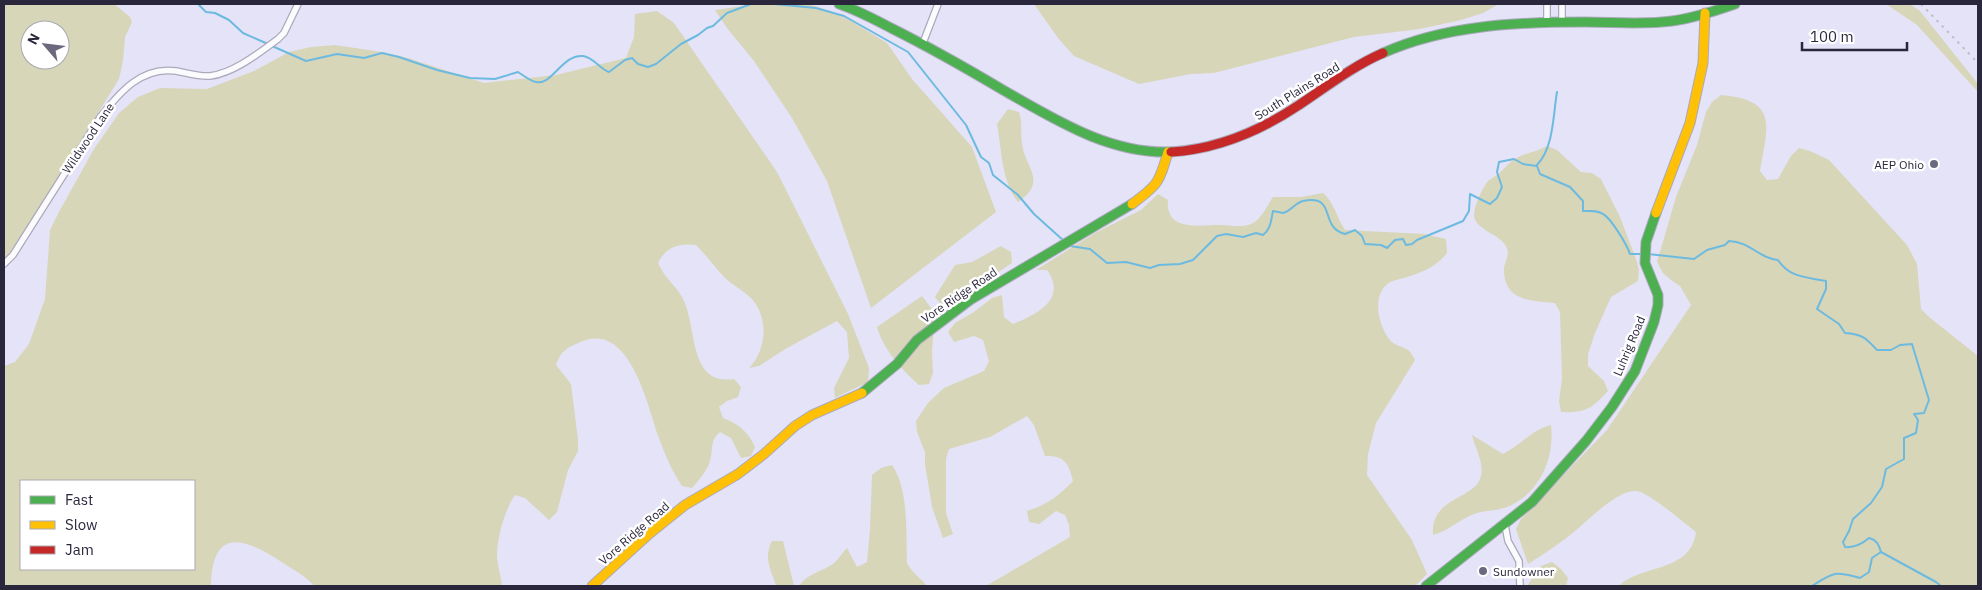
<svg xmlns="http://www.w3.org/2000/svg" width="1982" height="590" font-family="'IBM Plex Sans',sans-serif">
<rect width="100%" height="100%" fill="#e5e3f7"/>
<!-- green -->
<path fill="#d7d6b9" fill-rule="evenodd" d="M4,4H114L130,17L132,22L125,37L123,61L119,79L12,253L4,259ZM30,30H60V60H30Z
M757,4H809L830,11L851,21L887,43L912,79L972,147L996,212L871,308L827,181L792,118L754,61L727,28L715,10Z
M1034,4H1499L1483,13L1461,20L1420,29L1354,37L1214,73L1191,74L1139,84L1074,56L1058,38Z
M1886,4H1910L1920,11L1978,84V92L1917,25Z
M657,11L674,23L777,172L848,314L869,368L868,382L835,398L834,388L849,358L847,332L837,321L787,348L759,366L749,368C767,350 769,317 751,298C743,290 732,285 724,277C714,266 706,255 696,245C678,243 666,247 658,263C664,278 678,287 684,301C697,330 689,386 734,379L741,387L738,397L727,401L719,407L723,418C738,424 748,431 755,447L751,456L741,458L731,438L720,432C709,442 714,447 710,461C707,471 699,480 692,488L682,486C672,471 665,455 659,438C648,408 631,323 583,341C568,347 561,350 556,365L571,384L578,440V451L568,470L557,512L549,520L525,498L515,495C505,509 497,538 497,555C497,563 501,577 502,586H314C306,576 294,570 283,563C247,539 212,524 211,586H4V366L15,362L29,344L45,299L50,230L60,210L94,149L119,113L138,97L160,88L207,89L254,71L289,52L311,47L335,45L382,52L408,58L484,83L556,75L626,58L634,37L635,14ZM21,481H194V569H21Z
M1721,95C1780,100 1767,127 1760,171L1767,180L1778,179L1791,156L1799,148L1810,151L1829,160L1907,245L1917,264L1921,309L1929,317L1978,356V586H1619C1641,564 1691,573 1696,532C1684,523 1649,492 1636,491C1617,489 1585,524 1569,536C1556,546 1542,555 1528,564L1516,529L1521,519L1607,430L1691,305L1680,286L1671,280L1663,273L1657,262L1676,197L1697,145L1706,112L1712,102Z
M1008,109L1019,112C1023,124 1020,131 1022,143C1024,167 1049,181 1018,202C1001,180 1002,151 997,124Z
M1547,146L1557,150L1581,172L1592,173L1601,179L1620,217L1636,259L1639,270L1638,281L1611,297L1595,333L1588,354V366L1604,381L1608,391C1591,409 1586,413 1561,412L1559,401L1562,379L1560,312L1555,303C1532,301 1504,301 1504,270C1504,262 1510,256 1507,248C1501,235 1482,232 1475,220C1471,211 1482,189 1488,181C1490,180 1492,178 1494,177C1502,172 1507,164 1515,159C1524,153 1537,152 1547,146Z
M1323,193C1335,203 1336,217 1345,230L1424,234L1446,239L1447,253C1436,267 1421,273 1404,278C1400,279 1394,280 1390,282C1371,294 1378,324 1389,339C1394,346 1402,346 1408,350C1411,352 1413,357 1415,360L1376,423L1368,454L1367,475L1412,540L1427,574L1415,586H986L1070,537L1069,525L1065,515L1056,511L1039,524L1029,522L1027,511C1045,506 1060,495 1073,481C1069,464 1065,455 1045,456L1034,425L1027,416L990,437L949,449L946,459V513L953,534L943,538L932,507L925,464V452L917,432L916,421L928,403L944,388L984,371L989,361L983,340L974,336L954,342L948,332L955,323L974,312L992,298L1002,295L1004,317L1013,324C1036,315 1068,299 1047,270H1036L1095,233L1141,210L1158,194L1168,200C1165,232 1199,225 1220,225C1230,225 1242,228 1251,224C1261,220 1267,206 1273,197H1301Z
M1001,246L1011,252L1012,263L944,308L935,297L955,265L972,262Z
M922,296L935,313L932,351L933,373L929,384L919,385C902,370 883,349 877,327Z
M1551,425C1555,460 1538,497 1504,508C1494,511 1484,510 1474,514C1459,520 1448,531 1433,535C1430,496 1476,500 1481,476C1484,462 1475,448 1472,435L1503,454C1520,445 1532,430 1551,425Z
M892,465C909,489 906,535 907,563C912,573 920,577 927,586H799C806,574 821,572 833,564C838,560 842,553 847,548L857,567L867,562L870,529L872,475L881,468Z
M772,541H783L794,586H776C771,569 763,558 772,541Z
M1552,562L1561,569L1568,578L1566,586H1527L1541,566Z"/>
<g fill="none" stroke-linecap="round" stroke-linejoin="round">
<!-- stream -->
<path stroke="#6dbae0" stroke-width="2" d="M198,4L206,12L215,13L229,20L243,33L268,44
M774,4L816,8L844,16L908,52L966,125L981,157L989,163L993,175L1018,195L1034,214L1064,241
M272,46L306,61L337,54L364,58L382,53L399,57L437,70L470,78L495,79L518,72C523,75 530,81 536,82C552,86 562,54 583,56C593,57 600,69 609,72L625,60L632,58L638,64L648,67L656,64L681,44L698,35L707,28L713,26L727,13L751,4
M1537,165C1554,147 1553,115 1557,92
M1070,246L1090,249L1107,263L1126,262L1150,268L1159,265L1180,264L1193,260L1217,236L1226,234L1243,237L1256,233L1263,235C1271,229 1271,220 1273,211L1283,213C1291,211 1295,203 1303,201C1338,194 1318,227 1345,234L1355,230L1362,236L1365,244L1381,245L1387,248L1395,240L1403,239L1406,245L1412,244L1417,240L1463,221L1469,211L1470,194L1490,204L1497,198L1502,187L1497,172L1499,162L1514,159L1523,164L1537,166L1540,174L1570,187L1583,201V211C1591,211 1597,210 1603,214C1611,218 1627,245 1630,254H1644
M1648,254L1694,259L1707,250L1725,245L1729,241C1751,242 1758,258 1778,260C1790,278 1806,277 1826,281V289L1817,309L1839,324L1845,333C1862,334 1866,338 1877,350H1891L1900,345L1912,344L1929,400L1924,413L1914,414L1918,420L1916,433L1904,438V459L1886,469L1882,487L1871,503L1853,519L1849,531L1843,542L1845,547C1855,548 1862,544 1869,538C1877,540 1879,545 1881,552
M1812,586C1834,572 1834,571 1860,578L1869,572L1872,558L1881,552L1936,582L1941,586"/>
<!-- street casing -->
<g stroke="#aba9bc" stroke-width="8">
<path id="street" d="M1547,22V4
M1562,22V4
M923,43L938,4
M4,264L13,255L101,116C120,92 142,66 176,71C187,73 199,77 210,76C234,73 259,53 278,39L284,33L298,4
M1505,525L1508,541L1519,561L1520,586"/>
</g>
<!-- fast casing -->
<g stroke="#aba9bc" stroke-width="11">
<path id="fast" d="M839,4C857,10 874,19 891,28C929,47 966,68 1003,90C1056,120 1109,154 1171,152
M1383,53C1446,25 1517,22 1585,22C1614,22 1644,25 1672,21C1694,18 1715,11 1735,4
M862,393L897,364L917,340L970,300L1132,204
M1426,586L1532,502L1586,441L1612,407L1635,371L1654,322L1658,305V295L1645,263L1646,242L1656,213"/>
</g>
<!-- slow casing -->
<g stroke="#aba9bc" stroke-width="11">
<path id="slow" d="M1132,204C1158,185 1159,183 1168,152
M1656,213L1690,123L1703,63L1705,13
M592,586L649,534L685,505L738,474L764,454L795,426L812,415L862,393"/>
</g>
<!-- jam casing -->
<g stroke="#aba9bc" stroke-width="11">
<path id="jam" d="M1171,152C1219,149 1260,131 1299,105C1326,87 1353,66 1383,53"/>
</g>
<!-- street -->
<use href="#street" stroke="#fbfbfe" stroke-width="5.5"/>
<!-- fast -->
<use href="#fast" stroke="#4caf50" stroke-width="9"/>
<!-- slow -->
<use href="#slow" stroke="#ffc107" stroke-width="9"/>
<!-- jam -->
<use href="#jam" stroke="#c62828" stroke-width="9"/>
<!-- rail -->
<path stroke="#bebdc3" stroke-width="2" stroke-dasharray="2.5 5" stroke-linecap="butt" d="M1921,4L1978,63"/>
</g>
<!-- markers -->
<g fill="#6b697e" stroke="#fff" stroke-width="2">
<circle cx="1934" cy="164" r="5"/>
<circle cx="1483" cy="571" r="5"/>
</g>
<g text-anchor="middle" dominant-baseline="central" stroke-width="5" stroke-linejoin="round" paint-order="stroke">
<!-- street labels -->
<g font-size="12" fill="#2a273d" stroke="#fff">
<text transform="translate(1297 91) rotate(-32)">South Plains Road</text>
<text transform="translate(88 138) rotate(-56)">Wildwood Lane</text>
<text transform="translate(959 295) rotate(-34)">Vore Ridge Road</text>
<text transform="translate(1629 346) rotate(-67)">Luhrig Road</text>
<text transform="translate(634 533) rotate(-41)">Vore Ridge Road</text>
</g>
<!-- poi labels -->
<g font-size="12" fill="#2a273d" stroke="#fff" text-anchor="end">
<text x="1924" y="164">AEP Ohio</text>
<text x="1493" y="571" text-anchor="start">Sundowner</text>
</g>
</g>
<!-- border -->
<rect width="1982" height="590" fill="none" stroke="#2a273d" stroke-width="10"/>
<!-- legend -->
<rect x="20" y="480" width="175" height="90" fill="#ffffff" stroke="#aaa9b1"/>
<rect x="30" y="496" width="25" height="8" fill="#4caf50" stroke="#aaa9b1"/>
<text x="65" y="505" font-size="15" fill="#2a273d">Fast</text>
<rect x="30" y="521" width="25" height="8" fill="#ffc107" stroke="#aaa9b1"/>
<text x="65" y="530" font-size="15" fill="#2a273d">Slow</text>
<rect x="30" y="546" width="25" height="8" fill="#c62828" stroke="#aaa9b1"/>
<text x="65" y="555" font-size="15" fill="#2a273d">Jam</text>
<!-- north arrow -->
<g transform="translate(45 45) rotate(298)"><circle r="24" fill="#ffffff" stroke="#aaa9b1"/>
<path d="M0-4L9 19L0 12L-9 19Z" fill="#6b697e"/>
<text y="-8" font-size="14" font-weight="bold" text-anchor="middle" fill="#2a273d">N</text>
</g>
<!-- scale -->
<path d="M1802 42v8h105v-8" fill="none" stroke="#2a273d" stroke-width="2.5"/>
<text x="1810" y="42" font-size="15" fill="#2a273d" stroke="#ffffff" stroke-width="4" paint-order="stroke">100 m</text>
</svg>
